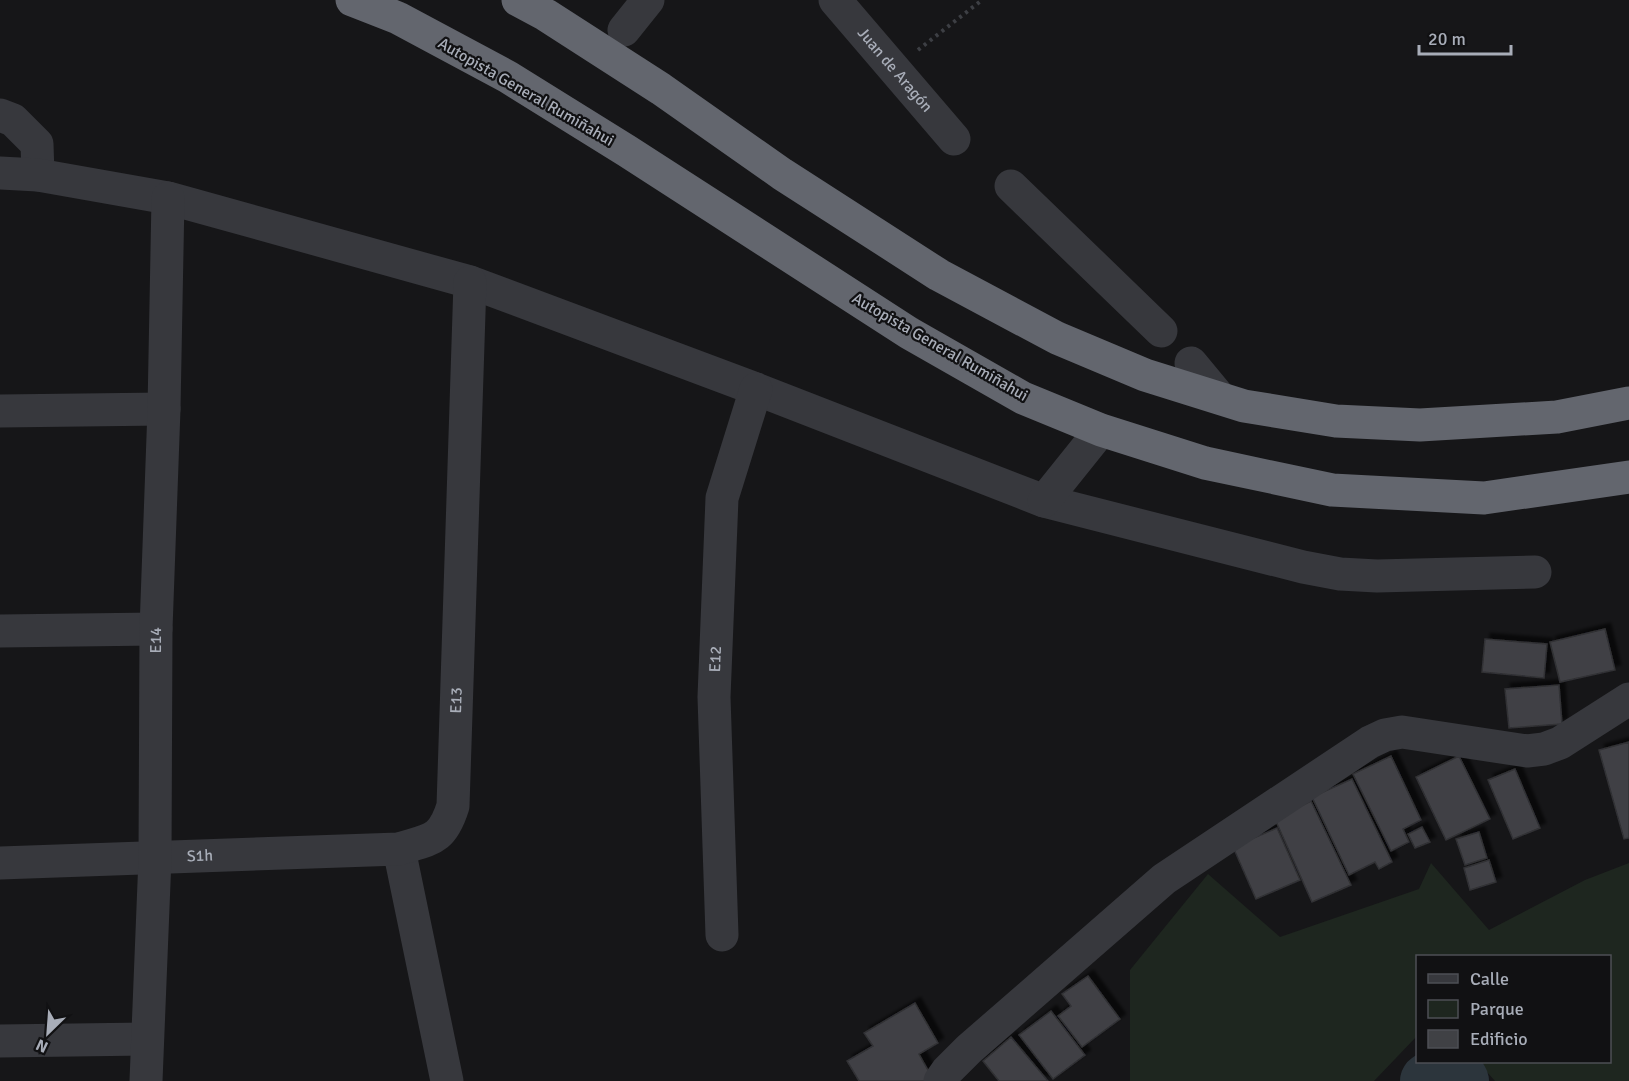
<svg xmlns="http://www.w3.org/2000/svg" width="1629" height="1081" font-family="Signika,sans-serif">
<defs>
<filter id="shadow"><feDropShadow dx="5.5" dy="-5.5" stdDeviation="1.5" flood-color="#0009"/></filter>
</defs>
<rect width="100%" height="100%" fill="#161618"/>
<!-- green -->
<path fill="#1e261f" d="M1431,863L1489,930L1585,880L1629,863V1081H1495L1478,1062H1610V956H1418L1417,1036L1374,1081H1130V970L1208,874L1280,937L1419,889Z"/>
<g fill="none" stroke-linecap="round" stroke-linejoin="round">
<!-- river -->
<path stroke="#2c353c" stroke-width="56" d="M1428,1081L1451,1065L1461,1081"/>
</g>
<!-- building -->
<path fill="#404145" stroke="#303034" stroke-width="1.5" filter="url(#shadow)" d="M1605,629L1615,670L1560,682L1550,642Z
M1485,639L1547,644L1544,678L1482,672Z
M1559,685L1562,724L1509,728L1505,689Z
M1629,742V838L1624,839L1599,750Z
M1391,756L1421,820L1403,829L1409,842L1391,851L1353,774Z
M1459,756L1490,819L1446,840L1416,777Z
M1515,769L1540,828L1513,839L1488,780Z
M1352,779L1392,862L1379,869L1375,862L1349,875L1312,797Z
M1311,801L1351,885L1312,902L1275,819Z
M1422,827L1430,842L1415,848L1408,834Z
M1277,828L1300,880L1256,899L1233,847Z
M1479,832L1487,858L1465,865L1456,839Z
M1489,860L1496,882L1470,890L1464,868Z
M1088,976L1120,1019L1082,1047L1058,1016L1071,1006L1062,994Z
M915,1003L938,1043L919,1054L934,1081H859L847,1061L873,1046L864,1033Z
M1051,1011L1085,1055L1053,1079L1019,1035Z
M1011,1037L1048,1081H999L983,1061Z"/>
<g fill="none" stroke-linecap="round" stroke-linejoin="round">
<!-- path -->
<path stroke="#3d3f44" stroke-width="4" stroke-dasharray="3 4.5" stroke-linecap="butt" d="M918,50L982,0"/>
<!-- minor -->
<g stroke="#37383d" stroke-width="33">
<path id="s1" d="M835,0L954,139"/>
<path d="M624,30L648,0"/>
<path d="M0,115L13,120L37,144L38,175"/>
<path d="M0,173L38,175L168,198L470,282L756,389L1044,501L1303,567L1340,574L1377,576L1535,572"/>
<path d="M1011,186L1161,331"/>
<path d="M1191,363L1220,398"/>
<path d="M0,411L164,409"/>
<path d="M1044,501L1101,430"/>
<path d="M0,631L156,629"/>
<path d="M399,849L447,1081"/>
<path id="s2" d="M0,863L399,849C431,839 442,841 453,806L470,282"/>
<path id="s3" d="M722,935L714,697L722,498L756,389"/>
<path d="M0,1041L147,1039"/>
<path id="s4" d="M146,1081L155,858L156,629L164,409L168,198"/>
<path d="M940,1081L947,1071L969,1049L1164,879L1370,742L1385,735L1402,732L1527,751L1544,749L1560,743L1629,699"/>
</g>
<!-- highway -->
<path stroke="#63666e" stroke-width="33" d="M352,0L398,18L508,77L627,151L909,333L1023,398L1101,430L1205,463L1332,490L1484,498L1629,477
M518,0L546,15L661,89L782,174L939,275L1057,338L1145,375L1244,406L1336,421L1420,425L1557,417L1629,403"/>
</g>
<g text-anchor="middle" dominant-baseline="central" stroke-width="4.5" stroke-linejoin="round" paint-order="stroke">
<!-- street labels -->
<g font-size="16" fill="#a8adb8" stroke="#111113">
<text stroke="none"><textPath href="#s1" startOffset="92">Juan de Aragón</textPath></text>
<text transform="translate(526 92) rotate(30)">Autopista General Rumiñahui</text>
<text transform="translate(940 347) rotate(30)">Autopista General Rumiñahui</text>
<text stroke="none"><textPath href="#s4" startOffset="441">E14</textPath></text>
<text stroke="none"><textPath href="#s3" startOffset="276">E12</textPath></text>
<text stroke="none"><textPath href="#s2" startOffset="579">E13</textPath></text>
<text stroke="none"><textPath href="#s2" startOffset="200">S1h</textPath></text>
</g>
</g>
<!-- legend -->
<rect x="1416" y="955" width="195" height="108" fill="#111113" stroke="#4d4f55" stroke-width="1.5"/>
<rect x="1428" y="974" width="30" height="9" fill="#37383d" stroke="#4d4f55" stroke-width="1.5"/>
<text x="1470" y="985" font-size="18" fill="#a8adb8">Calle</text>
<rect x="1428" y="1000" width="30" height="18" fill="#1e261f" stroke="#4d4f55" stroke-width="1.5"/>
<text x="1470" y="1015" font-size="18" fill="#a8adb8">Parque</text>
<rect x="1428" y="1030" width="30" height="18" fill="#404145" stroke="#4d4f55" stroke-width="1.5"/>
<text x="1470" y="1045" font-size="18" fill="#a8adb8">Edificio</text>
<!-- north arrow -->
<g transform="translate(48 1033) rotate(205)" stroke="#111113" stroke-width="4.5" paint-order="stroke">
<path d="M0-4.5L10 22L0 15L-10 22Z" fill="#a8adb8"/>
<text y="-9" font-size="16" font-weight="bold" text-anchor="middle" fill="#a8adb8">N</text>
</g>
<!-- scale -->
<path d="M1419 45v9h92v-9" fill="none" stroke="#a8adb8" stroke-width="3"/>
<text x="1428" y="45" font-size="18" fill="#a8adb8" stroke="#111113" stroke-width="4.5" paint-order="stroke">20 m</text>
</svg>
